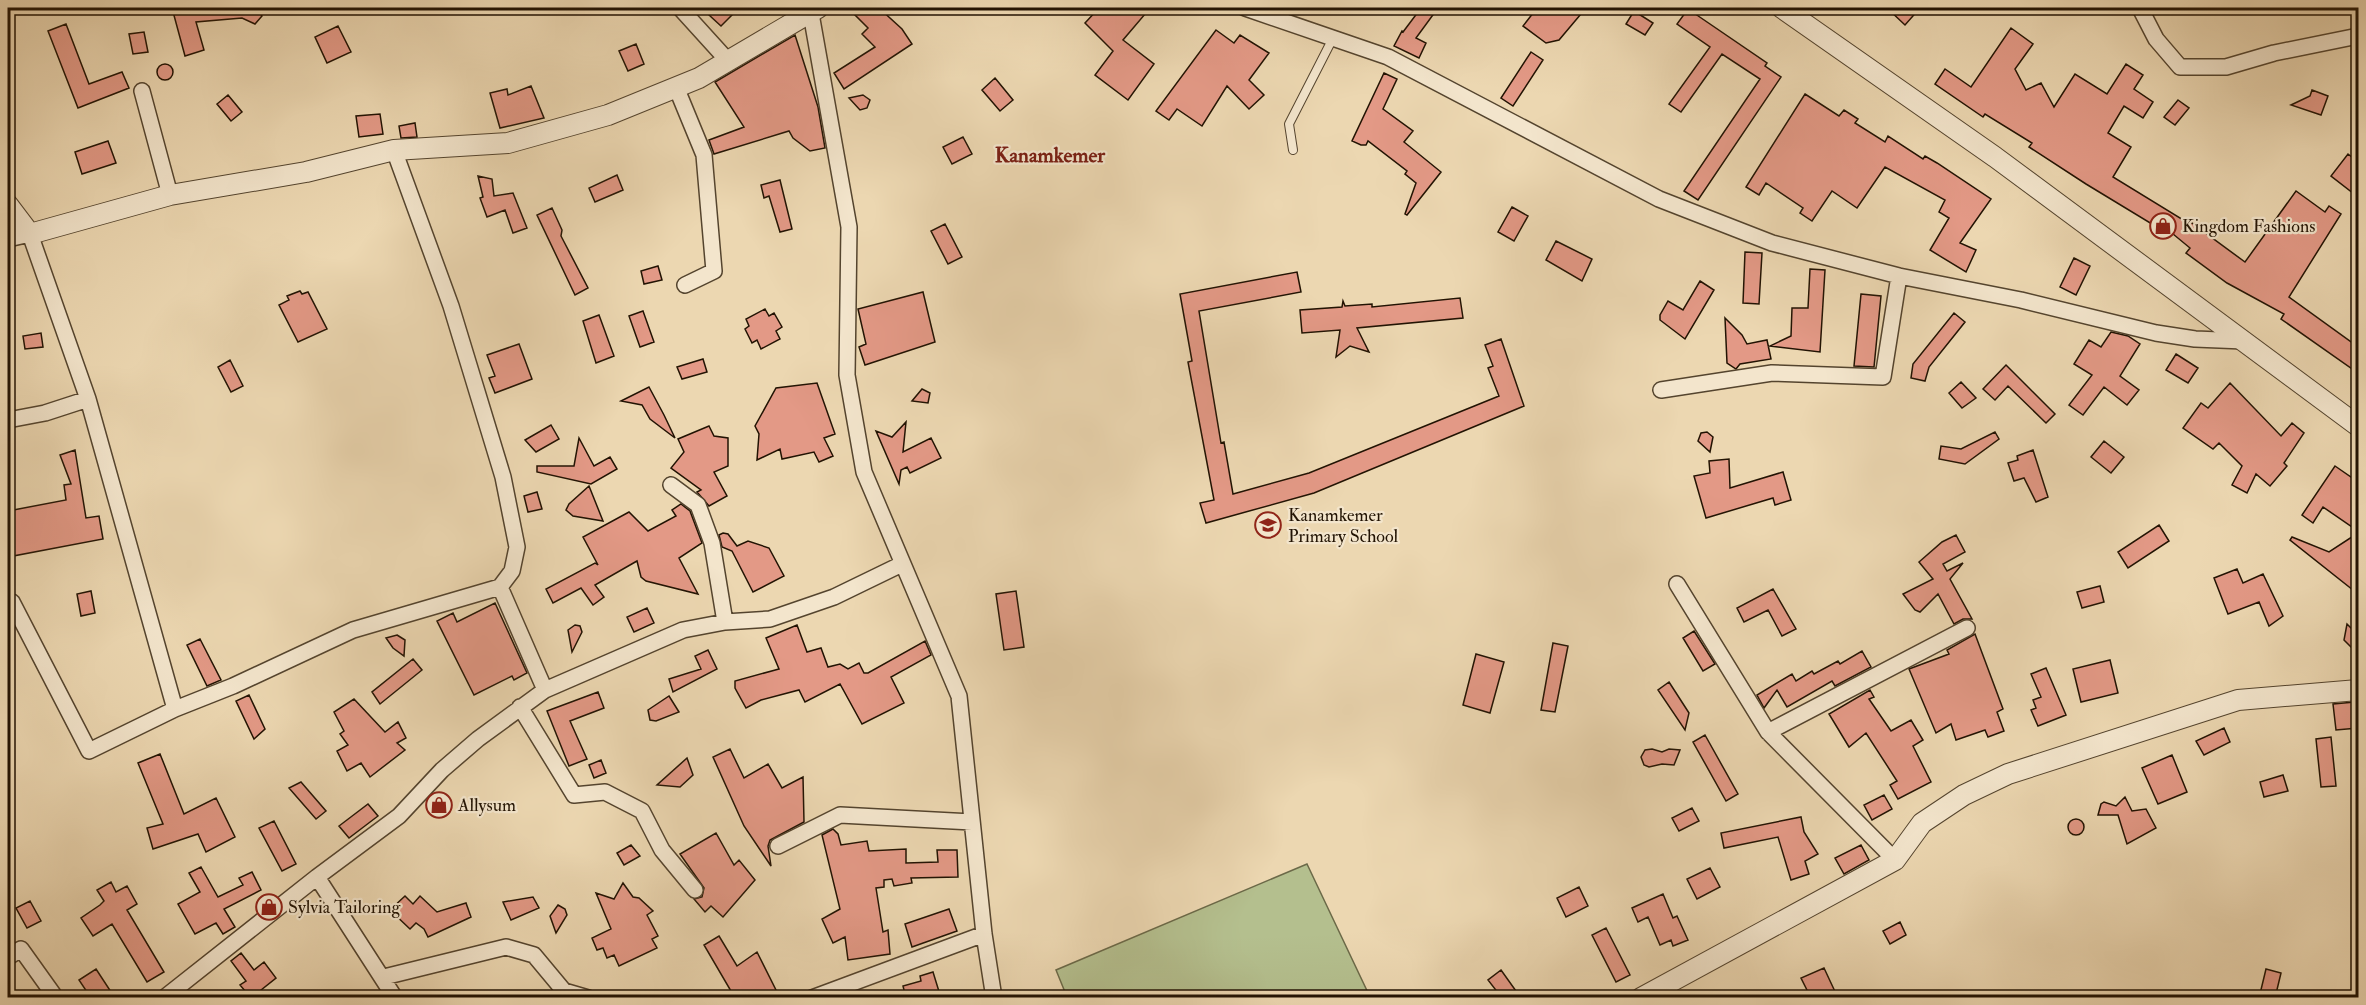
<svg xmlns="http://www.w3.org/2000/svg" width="2366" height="1005" font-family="'IM FELL Double Pica',serif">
<rect width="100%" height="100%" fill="#ecd7b1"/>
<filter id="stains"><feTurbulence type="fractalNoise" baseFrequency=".00333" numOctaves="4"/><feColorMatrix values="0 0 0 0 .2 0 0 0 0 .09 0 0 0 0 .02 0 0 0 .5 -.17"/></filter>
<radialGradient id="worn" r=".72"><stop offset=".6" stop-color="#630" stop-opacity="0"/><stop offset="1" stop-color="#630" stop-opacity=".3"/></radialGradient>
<!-- green -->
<path fill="#b4bf8e" stroke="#6b6948" stroke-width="1.5" d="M1307,864L1370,997H1067L1056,970Z"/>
<!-- building -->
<path fill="#e39986" stroke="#221303" stroke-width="1.5" d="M172,8H256L262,16L255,24L242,18L196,22L204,50L185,56Z
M716,8H739L721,26L709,15Z
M863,8H879L902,29L912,44L844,89L834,73L875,47L862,34L868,28L855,15Z
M1099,8H1139L1146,13L1123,40L1154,64L1128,100L1095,75L1113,51L1085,23Z
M1421,8H1438L1416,38L1426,43L1419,58L1394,46L1402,31L1403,32Z
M1537,8H1586L1559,40L1546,43L1523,26Z
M1887,8H1920L1905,25Z
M1688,9L1767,63L1765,66L1781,77L1698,200L1684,191L1760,79L1722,54L1681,112L1669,104L1710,47L1677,24Z
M1634,11L1653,23L1645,35L1626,24Z
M66,24L89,84L122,72L129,88L78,108L48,31Z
M338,26L351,52L327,63L315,37Z
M2011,28L2033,44L2015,69L2026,90L2041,83L2054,107L2075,74L2107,94L2126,64L2143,75L2134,89L2153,102L2143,118L2124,106L2108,133L2131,147L2113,177L2188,223L2189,221L2245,262L2296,191L2325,212L2329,206L2341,214L2289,297L2358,347V373L2281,319L2284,314L2227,283L2186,253L2190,248L2167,229L2165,232L2086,184L2029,147L2032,143L1985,114L1983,117L1935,84L1945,69L1971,87Z
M1216,30L1234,43L1240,35L1269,53L1249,80L1264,95L1249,109L1227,86L1202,126L1177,109L1169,120L1156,111Z
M144,32L148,52L133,54L129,34Z
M795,35L818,107L825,148L810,151L793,138L789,131L714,154L709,140L744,127L715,82Z
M636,44L644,64L628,71L619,51Z
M1531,52L1543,60L1513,106L1501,98Z
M157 72a8 8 0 1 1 16 0a8 8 0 1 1-16 0Z
M1384,73L1397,79L1383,109L1413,131L1404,142L1441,172L1407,215L1405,214L1416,183L1405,174L1407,171L1368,141L1366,145H1361L1352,141Z
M995,78L1013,100L1000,111L982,90Z
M531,86L544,118L500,128L490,93L507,89L508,95Z
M2312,90L2328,96L2321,115L2291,105L2310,96Z
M1805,94L1839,116L1844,110L1858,119L1855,123L1885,142L1888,136L1923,159L1925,156L1937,163L1991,199L1960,243L1976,250L1966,272L1930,250L1949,218L1939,212L1945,200L1885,167L1857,208L1832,191L1812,221L1800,213L1803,208L1766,183L1759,195L1746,187Z
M228,95L242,112L231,121L217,104Z
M863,95L870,100L867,108L860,110L849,98Z
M2178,100L2189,108L2175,125L2164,117Z
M380,114L383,134L359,137L356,116Z
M415,123L417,137L401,138L399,126Z
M963,137L972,154L952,164L943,147Z
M108,141L116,163L82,174L75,152Z
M2348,154L2358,162V197L2331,176Z
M617,175L623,190L595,202L589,188Z
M478,176L492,179L494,196L513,193L527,228L513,233L505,210L487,217L480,198L483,197Z
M780,180L792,229L780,232L769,196L764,198L761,185Z
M1512,207L1528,216L1514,241L1498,232Z
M552,208L562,230L561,236L588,288L575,295L537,215Z
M945,224L962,257L948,264L931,231Z
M1556,241L1592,259L1582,281L1546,260Z
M1745,252L1762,253L1759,304L1743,303Z
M2074,258L2090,266L2076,295L2060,287Z
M658,266L662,280L644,284L641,271Z
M1810,269L1825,270L1820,352L1770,346L1791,336L1792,308H1808Z
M1297,272L1301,292L1199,311L1221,443L1224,442L1233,494L1309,473L1499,396L1488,368L1493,366L1485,345L1501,339L1524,406L1314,493L1206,523L1200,503L1214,500L1188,362L1192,361L1180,294Z
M1700,281L1714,290L1685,339L1660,320V315L1668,301L1683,310Z
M300,291L302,294L308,292L327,329L298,342L279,305L289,300L287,296Z
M923,292L935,342L865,365L859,347L866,344L858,309Z
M1861,294L1881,296L1874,367L1854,366Z
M1460,298L1463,318L1357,328L1369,352L1350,346L1336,357L1340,330L1302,333L1300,310L1342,307L1343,301L1345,306L1372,304V307Z
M765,309L769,316L774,313L782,327L776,331L780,339L761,349L757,340L752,343L745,329L749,326L746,319Z
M643,311L654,342L640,347L629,316Z
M1954,313L1965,322L1929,367L1925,381L1911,378L1913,364Z
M599,315L614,356L596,363L583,321Z
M1725,318L1742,335L1747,344L1767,340L1771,359L1740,364L1736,369L1727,363Z
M2111,332L2128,336L2140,344L2120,376L2139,390L2127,405L2104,387L2083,415L2069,405L2092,375L2074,364L2089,340L2101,347Z
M41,333L43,347L25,349L23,336Z
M519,344L532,379L495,393L489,378L495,376L487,355Z
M2176,354L2198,368L2188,383L2166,370Z
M703,359L707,372L682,379L677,367Z
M230,360L243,386L231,392L218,367Z
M2006,365L2055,414L2046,423L2008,386L1995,400L1983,389Z
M1961,382L1976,398L1962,408L1949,393Z
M817,383L835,434L824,438L833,456L819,462L814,452L782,459L780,449L757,460L759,434L755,426L776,388Z
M2230,383L2281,436L2292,423L2304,433L2284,463L2287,466L2270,486L2256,474L2247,493L2232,485L2242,466L2219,443L2213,449L2183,428L2201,403L2208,408Z
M649,387L664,415L675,438L650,419L642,405L621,401Z
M922,389L930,393L928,403L912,401Z
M906,422L903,452L931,438L941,458L910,473L907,467L901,470L899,484L876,431L892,437Z
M551,425L559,439L536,452L525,440Z
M709,426L714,436L728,438V466L714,472L727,496L709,506L697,492L701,490L671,468L684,452L678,439Z
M1707,432L1713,437L1710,452L1698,441L1701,433Z
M1995,432L1999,439L1965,464L1939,459L1941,446L1961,449Z
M579,438L594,466L610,457L617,469L591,484L537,472V466H574Z
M2104,441L2124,457L2111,473L2091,457Z
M75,450L86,518L99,516L103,539L13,556L8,511L66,500L64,485L71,484L60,455Z
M2033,450L2048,497L2036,502L2024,478L2014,481L2008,463L2018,460L2017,456Z
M1729,459L1730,488L1783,472L1791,500L1775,505L1773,498L1706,518L1694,476L1710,473L1709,461Z
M2335,466L2358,482V531L2323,507L2313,523L2302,515Z
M589,486L603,521L573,516L566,510L569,504Z
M537,492L542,509L528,512L524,496Z
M681,504L690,511L702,543L679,558L698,594L646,581L641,577L637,561L595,585L604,597L593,605L581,588L553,603L546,589L595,563L598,565L583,537L629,512L648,531L676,516L672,510Z
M2159,525L2169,541L2128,568L2118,552Z
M723,533L728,534L737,546L748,541L769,548L784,576L753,592L732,551L722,547L719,535Z
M2358,533V594L2290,540L2292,537L2329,552Z
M1956,535L1965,552L1943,564L1947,571L1963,563L1950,579L1972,619H1963L1954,624L1938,594L1920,612L1915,610L1903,594L1933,579L1919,562L1942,542Z
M2237,569L2243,583L2263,574L2283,616L2269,626L2259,602L2228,614L2214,578Z
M2100,586L2104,602L2082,608L2077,592Z
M1773,589L1796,629L1782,636L1768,610L1744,622L1737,608Z
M91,591L95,613L81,616L77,594Z
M1016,591L1024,647L1004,650L996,594Z
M495,603L527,673L514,680L512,676L474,695L437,621L453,613L457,622Z
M647,608L654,623L634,632L627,617Z
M2347,624L2358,635V654L2344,640Z
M575,625L580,626L582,632L572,652L568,630Z
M797,625L807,652L821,648L828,667L840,664L848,669L859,663L864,673H868L925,641L931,655L891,677L904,703L862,724L840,684L805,702L799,690L761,700L746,708L735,688V681L779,669L766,638Z
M1694,631L1715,664L1703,671L1683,638Z
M1975,634L2003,709L1997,712L2004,731L1988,737L1985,730L1956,740L1951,724L1936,733L1909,669L1949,654L1947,650Z
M397,635L405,640L404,656L393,648L386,638Z
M200,639L221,680L207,686L187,645Z
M1553,643L1568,646L1555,712L1541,710Z
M708,650L717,669L673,692L669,679L701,669L695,656Z
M1862,651L1871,667L1835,686L1832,681L1787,707L1777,690L1764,708L1757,695L1792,674L1796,681L1812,671L1814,674L1838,661L1840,664Z
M1476,654L1504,662L1490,713L1463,705Z
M413,659L422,670L380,704L372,692Z
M2110,660L2118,693L2081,702L2073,669Z
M2046,668L2066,715L2038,726L2031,710L2036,708L2033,700L2041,697L2031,674Z
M1669,682L1689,713L1685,730L1658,690Z
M1870,690L1874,697L1869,699L1891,731L1911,720L1923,740L1913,746L1931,782L1898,799L1890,785L1897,781L1866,733L1849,747L1829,714Z
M598,692L604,708L570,721L587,759L569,766L547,711Z
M249,695L265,729L254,739L236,701Z
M669,696L679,712L656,721L650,720L648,710Z
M354,699L385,732L398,722L406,738L397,743L405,750L370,777L361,763L347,771L337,751L348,745L340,734L344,731L334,712Z
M2355,702L2358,728L2336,730L2333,704Z
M2224,728L2230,742L2204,755L2196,741Z
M1705,735L1738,794L1726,801L1693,742Z
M2331,737L2336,786L2321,787L2316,739Z
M730,749L744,778L768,764L782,788L803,777L804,822L770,840L768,846L771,866L744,826L713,757Z
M1652,749L1662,752L1669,749L1680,750L1674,765L1662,764L1649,767L1644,765L1641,757L1645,750Z
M160,754L184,814L216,798L235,837L206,852L198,834L153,849L147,828L163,824L138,763Z
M2172,755L2187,792L2158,804L2142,768Z
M687,758L693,775L680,787L657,785Z
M601,760L606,773L594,778L589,765Z
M2283,775L2288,791L2264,797L2260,782Z
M301,782L326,811L316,819L289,788Z
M1884,795L1892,809L1872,820L1864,805Z
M2125,797L2132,811L2146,809L2156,828L2127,844L2118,815H2098L2101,804L2104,802L2116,806Z
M368,804L378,816L349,838L339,826Z
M1692,808L1699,821L1679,831L1672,818Z
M1801,817L1804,832L1818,854L1805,861L1809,874L1791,880L1778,837L1724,848L1721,833Z
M2068 827a8 8 0 1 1 16 0a8 8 0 1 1-16 0Z
M274,821L296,864L282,871L259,828Z
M833,829L838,834L841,845L867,841L869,851L906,849V863L938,862L937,850H957L958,877L911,878L912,883L894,886L892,879L884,880V887L876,888L883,932L888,930L890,954L848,960L845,937L833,943L822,919L840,909L822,835Z
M716,833L734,865L739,860L755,880L723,917L711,906L705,912L694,899L702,897L704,888L680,854Z
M631,845L640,856L624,865L617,853Z
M1861,845L1869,860L1844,874L1835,858Z
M201,867L218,897L243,885L239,878L252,872L261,890L224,909L235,927L223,934L216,923L195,934L178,904L200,892L189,873Z
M1710,868L1720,887L1697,899L1687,879Z
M111,882L116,892L127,886L137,904L127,910L164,972L147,982L112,924L93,936L81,918L100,905L104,901L97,890Z
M623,883L633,897L639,898L653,911L647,915L658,936L652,939L657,948L619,966L614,955L607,958L603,948L597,950L592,938L611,929L596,893L614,899Z
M1579,887L1588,906L1566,917L1557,898Z
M1663,894L1673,918L1677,916L1688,940L1673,946L1671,940L1660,945L1648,917L1638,922L1632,908Z
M405,896L413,904L420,896L437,912L466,903L471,917L428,937L424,929L416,923L410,929L390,910Z
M533,897L539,908L511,920L503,902Z
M30,901L41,921L27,928L16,908Z
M558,905L565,909L567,915L556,933L550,916Z
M949,909L957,931L912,947L905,924Z
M1900,922L1906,935L1890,944L1883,931Z
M1606,928L1630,975L1616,982L1592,935Z
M719,936L737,966L757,952L780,998H735L704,945Z
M241,953L254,970L264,962L276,978L251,998L240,985L246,981L231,961Z
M1824,968L1838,998H1811L1801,978Z
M96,969L115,998H91L79,980Z
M2266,969L2281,973L2275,998H2259Z
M1501,970L1521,998H1502L1488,980Z
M933,972L941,998H906L903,986L921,981L920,976Z"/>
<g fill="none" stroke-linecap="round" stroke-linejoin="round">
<!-- service casing -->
<g stroke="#54442e" stroke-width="10">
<path id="service" d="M1293,150L1289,124L1333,38"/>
</g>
<!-- minor casing -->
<g stroke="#54442e" stroke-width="18">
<path id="minor" d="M680,8L729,62
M810,8L849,227L847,375L864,472L959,696L984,934L994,998
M1245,8L1388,57L1659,199L1772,243L1899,276L2021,300L2156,333L2195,339L2244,341
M2140,8L2156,39L2180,67H2226L2274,53L2358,36
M676,87L704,155L714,271L685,285
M142,91L170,195
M8,239L30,234L88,399L175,709L233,686L353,630L500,587
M1661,390L1772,373L1883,377L1899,276
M8,420L45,413L88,399
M671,485L698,505L712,543L725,622
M1677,584L1768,732L1895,860
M8,605L12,602L89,751L175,709
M545,690L683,630L725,622L770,619L834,597L902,564
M520,707L574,795L605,792L642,811L662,850L695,890
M1768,732L1967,628
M778,846L840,815L972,822
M317,877L395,998
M8,957L21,949L56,998
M384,977L506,947L534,955L564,991L588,998
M164,998L317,877L399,816L442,770L478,739L545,690L500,587L512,571L517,547L503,477L451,306L394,150
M812,998L984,934"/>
</g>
<!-- tertiary casing -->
<g stroke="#54442e" stroke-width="22">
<path id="tertiary" d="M1782,8L1995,157L2358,426
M8,205L30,234L170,195L306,172L394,150L508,143L608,115L699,78L818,8
M1641,998L1895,860L1922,823L1964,795L2008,774L2238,700L2358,690"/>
</g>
<!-- service -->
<use href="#service" stroke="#f3e5cc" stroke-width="8"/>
<!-- minor -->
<use href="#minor" stroke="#f3e5cc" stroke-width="15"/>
<!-- tertiary -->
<use href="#tertiary" stroke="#f3e5cc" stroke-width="20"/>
</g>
<!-- icons -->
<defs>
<g id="shop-ring" transform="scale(1.35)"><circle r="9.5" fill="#f3e5cc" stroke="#8f2418" stroke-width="1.5"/><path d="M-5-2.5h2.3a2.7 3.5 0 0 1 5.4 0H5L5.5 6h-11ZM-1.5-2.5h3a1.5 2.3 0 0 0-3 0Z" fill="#8f2418"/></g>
<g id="school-ring" transform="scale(1.35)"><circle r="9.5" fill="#f3e5cc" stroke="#8f2418" stroke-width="1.5"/><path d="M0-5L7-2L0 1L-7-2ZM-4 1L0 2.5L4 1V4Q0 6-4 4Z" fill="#8f2418"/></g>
</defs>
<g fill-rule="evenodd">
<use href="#shop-ring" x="2163" y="226"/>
<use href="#school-ring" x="1268" y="525"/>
<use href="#shop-ring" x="439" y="805"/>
<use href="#shop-ring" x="269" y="907"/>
</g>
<g text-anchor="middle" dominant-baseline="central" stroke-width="4.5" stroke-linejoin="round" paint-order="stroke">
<!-- poi labels -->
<g font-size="18" fill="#221303" stroke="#f3e5cc" text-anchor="start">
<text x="2182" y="226">Kingdom Fashions</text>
<text x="1288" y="515">Kanamkemer<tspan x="1288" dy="21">Primary School</tspan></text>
<text x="458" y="805">Allysum</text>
<text x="288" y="907">Sylvia Tailoring</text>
</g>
<!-- quarter labels -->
<g font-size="21" font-weight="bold" fill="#7a1f14" stroke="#f3e5cc">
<text x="1050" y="155">Kanamkemer</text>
</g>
</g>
<!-- margin -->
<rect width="2366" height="1005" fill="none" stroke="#ecd7b1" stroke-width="30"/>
<rect x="9" y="9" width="2348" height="987" fill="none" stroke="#221303" stroke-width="3"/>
<rect x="15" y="15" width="2336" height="975" fill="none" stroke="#221303" stroke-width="1.5"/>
<rect width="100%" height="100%" filter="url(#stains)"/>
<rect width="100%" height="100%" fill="url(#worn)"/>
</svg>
